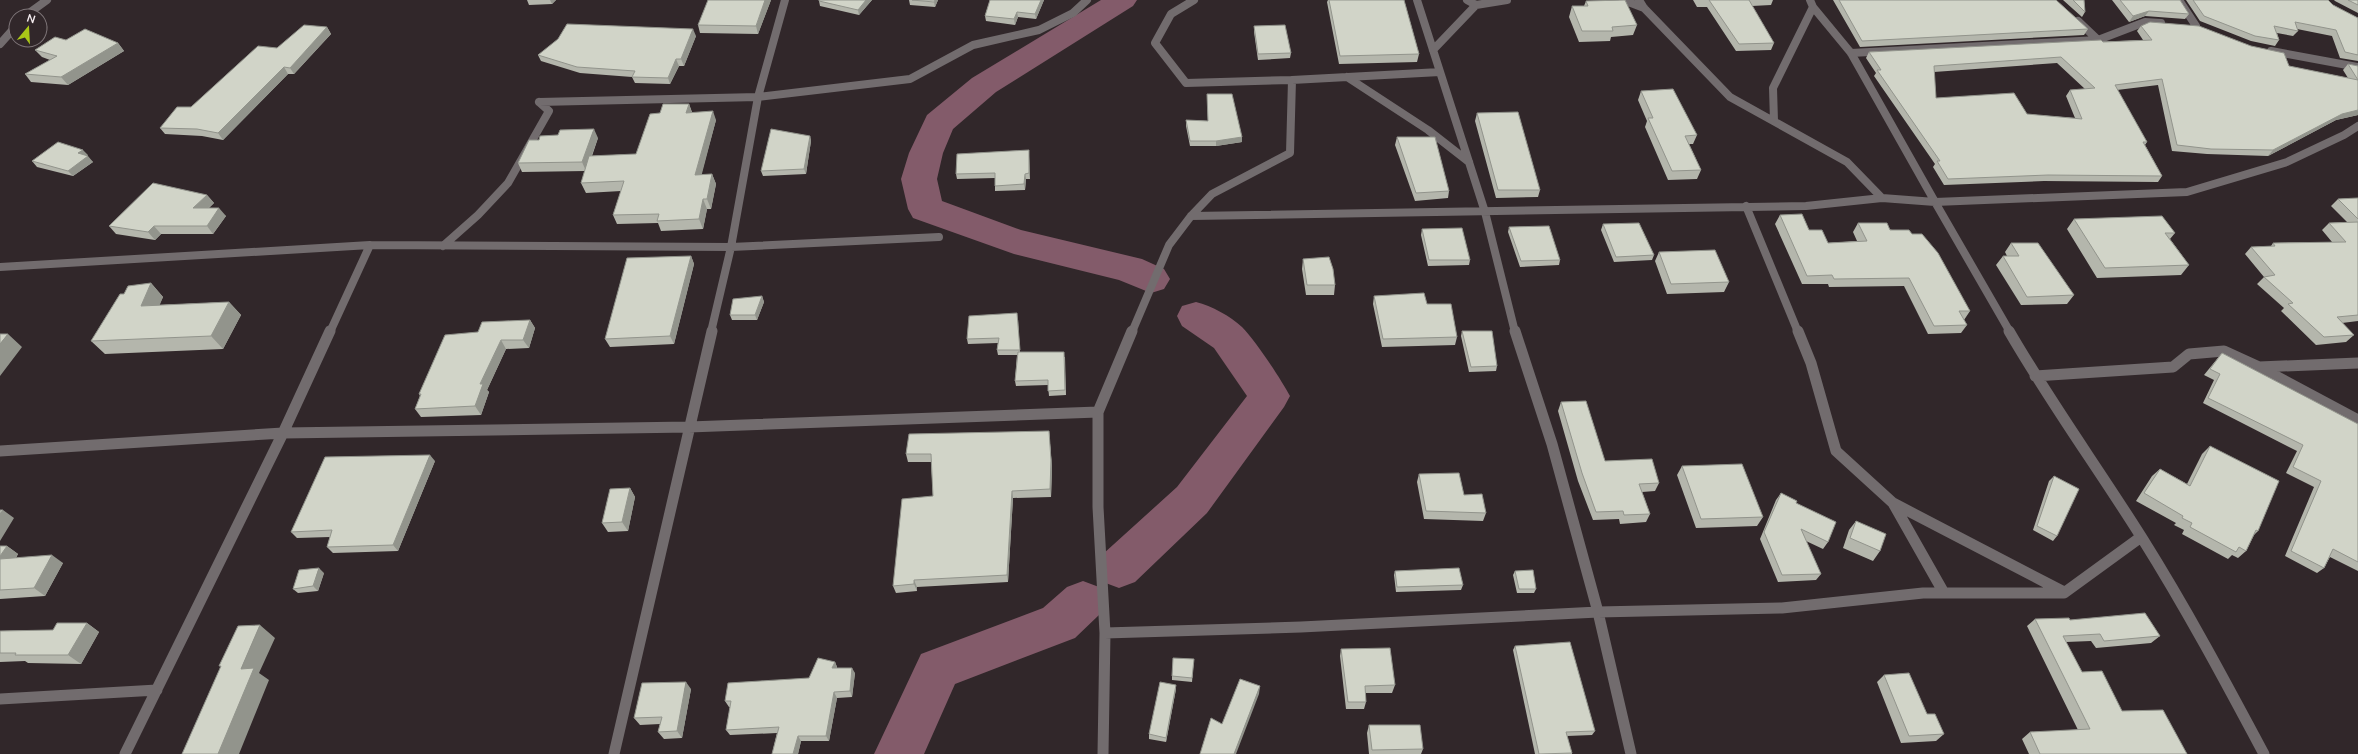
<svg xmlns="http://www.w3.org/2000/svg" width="2358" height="754" font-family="Mulish,sans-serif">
<rect width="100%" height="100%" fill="#31272a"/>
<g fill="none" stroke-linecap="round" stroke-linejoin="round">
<!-- river -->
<path fill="#835b6a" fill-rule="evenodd" d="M1101,0H1137L1133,6L996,92L953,129L943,153L937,179L942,201L1021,230L1142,259L1164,269L1170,279L1164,289L1151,293L1119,280L1014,254L913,218L908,209L901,179L909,153L927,115L972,78Z
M1196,302C1212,306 1230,316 1242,327C1255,340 1281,379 1290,396L1284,407L1207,513L1135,582L1119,588L1103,582L1097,568L1103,554L1177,487L1247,396L1214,348L1182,326L1177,316L1182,306Z
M1083,581L1099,587L1106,601L1099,615L1075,638L955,684L924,754H874L921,654L1043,608L1067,587Z"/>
<!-- street-far1 -->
<path stroke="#726c6e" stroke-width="8" d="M1194,0L1171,14L1155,43L1186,83L1292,80
M1417,0L1485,212L1515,332
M1467,0L1476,5
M1623,0L1644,8
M1639,0L1644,8L1730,97L1847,162L1882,198
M1810,0L1813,7L1851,53L1935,202L2187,192L2287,162L2344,135L2358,126
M2179,0L2196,26
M25,16L47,0
M2078,21L2098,40
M0,44L16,26
M1433,50L1476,5L1507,0
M2271,51L2358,67
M1851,53L2098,40L2145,22L2161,23
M1347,77L1428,130L1469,162
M539,102L758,97L910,79L973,45L1039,30L1073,13L1087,0
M1774,121L1773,88L1813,7
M1746,206L1798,332
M1191,216L1806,206L1882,198L1935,202L2010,332
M370,245L731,247L939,237
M443,246L478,215L508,183L549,111L539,102
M0,267L370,245L330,332
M711,332L731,247L758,97L785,0
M1132,332L1169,245L1191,216L1212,194L1290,153L1292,80L1440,72"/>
<!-- street -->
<path stroke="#726c6e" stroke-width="11" d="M1515,331L1552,444L1598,612L1631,754
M1798,331L1811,363L1836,451L1893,503L1944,593
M2009,331C2050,402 2098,468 2142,538C2186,608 2225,681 2264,754
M2259,367L2358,363
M2035,376L2173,367L2189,354L2224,351L2259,367L2358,420
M1098,412V507L1105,633
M0,451L283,433L689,427L1098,412L1132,331
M1893,503L2062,591
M0,699L157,690
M125,754L283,433L330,331
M614,754L712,331
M1103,754L1105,633L1301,627L1598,612L1782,608L1923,593H2064L2141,537"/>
</g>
<!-- wall -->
<path fill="#b4b6ac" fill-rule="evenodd" d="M527,0H556L552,4L529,5Z
M771,0L758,34L700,33L698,25Z
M819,0H872L859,15L820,6L819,1Z
M909,0H938L935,7L910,5Z
M990,0H1044L1036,19L1018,17L1015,25L986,21L985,16Z
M1328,0H1404L1419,54L1417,62L1339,64L1327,2Z
M1693,0H1773L1771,5L1752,6L1774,43L1771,50L1736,51L1707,7H1697Z
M1833,0H2056L2088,29L2084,35L1860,47Z
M2063,0H2084L2085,12L2082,17Z
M2112,0H2180L2189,14L2185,19L2145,16L2129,22Z
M2186,0H2328L2333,5L2358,18V61L2340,58L2332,36L2297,29L2298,31L2293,36L2277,33L2279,40L2275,46L2251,41L2200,21Z
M2334,0H2358V13L2335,1Z
M1586,1L1637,25L1633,35L1611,37L1610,41L1579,42L1569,17L1572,6H1584Z
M1254,26L1291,53L1290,58L1258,60L1254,32Z
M2141,26L2289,66L2348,78L2343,70L2348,64L2358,66V115L2336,120L2268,156L2207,154L2172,151L2158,85L2117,90L2147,142L2145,145L2162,176L2158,182L2044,181L1944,185L1933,167L1935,164L1874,76L1876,73L1866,58L1869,52L2143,40L2137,31ZM2057,63L2085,89L2070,90L2066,96L2075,118L2027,114L1936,98L1934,72Z
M327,27L331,34L294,74H288L223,140L202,136L165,134L160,128L277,48Z
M696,36L684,66H679L670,84L635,83L632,77L580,73L541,61L538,55Z
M66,40L118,43L124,51L68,85L31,82L25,74L50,60L42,57L35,50Z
M1641,91L1697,135L1693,144H1689L1701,170L1697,179L1668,180L1645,127L1647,121L1638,100Z
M1207,94L1242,137V142L1216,146H1190L1186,126V120L1208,121Z
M689,104L692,112L716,120L701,175L712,174L716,184L711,209H707L703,229L661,231L658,223L617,224L613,215L621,191L586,193L581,183L585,171L522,172L518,163L598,138L592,156L636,154L660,113Z
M1477,113L1540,190L1538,197L1496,198L1475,121Z
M810,136L811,141L806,174L763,176L761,171Z
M1397,137L1449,191L1448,198L1415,201L1395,145Z
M88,155L86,156L93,162L73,176L37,167L32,161Z
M1029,156L1030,179H1026L1025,190L995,191V178L957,179L956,174Z
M207,195L214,203L209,208L226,216L213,234H161L155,240L116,234L109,226Z
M2358,198V321L2342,323L2354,335L2346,342L2316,345L2281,311L2284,308L2257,284L2264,277L2245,254L2251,247L2271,246L2273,243L2332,242L2322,230L2329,223L2347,222L2331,206L2338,199Z
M1780,215L1809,230L1828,243L1857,241L1853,232L1858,223L1912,234L1970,311L1964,320L1967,325L1961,333L1928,334L1904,286L1829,287L1828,284H1802L1775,224Z
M2074,219L2175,233L2170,239L2189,265L2181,275L2097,278L2067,229Z
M1603,224L1654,255L1652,260L1614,262L1601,230Z
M1509,227L1560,260L1559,265L1520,267L1508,232Z
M1422,229L1470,260L1469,265L1428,266L1421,235Z
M2011,243L2074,295L2067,304L2021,305L1996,265L2003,256H2007L2005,252Z
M1659,252L1729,282L1724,292L1667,294L1655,261Z
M691,256L694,264L674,344L610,347L605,339Z
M1303,259L1335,285L1334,295H1306L1302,269Z
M151,283L163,297L159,305L229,302L241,315L223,349L105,354L91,341L124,294Z
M762,296L764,302L757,320H732L730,315Z
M1374,296L1427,304L1457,337L1455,345L1382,347L1373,304Z
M1018,319L1020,352L1065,357L1066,395L1049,396L1048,385L1016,386L1015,381L1017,355H998L997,350L998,343L968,344L967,339Z
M530,320L535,328L529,348L506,349L487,390L489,392L481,415L421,417L415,409L420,396L419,394L478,332Z
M1462,331L1497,366L1496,371L1469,372L1461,336Z
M2222,353L2358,424V571L2330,557L2324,568L2317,573L2285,556L2314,487L2286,473L2297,451L2203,403L2214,380L2204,375L2217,359Z
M1561,402L1605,461L1659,483L1655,491L1642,492L1650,514L1646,522L1620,524L1619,519L1593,520L1578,481L1558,411Z
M1049,431L1052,468L1051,497L1013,498L1008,582L917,587V591L896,593L893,586L933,496L931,462H908L906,454Z
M2210,446L2258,531L2254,535L2246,551L2238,558L2232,555L2228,559L2182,534L2184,530L2174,525L2176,523L2136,501L2152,476L2160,469L2187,484L2202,454Z
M435,461L398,551L333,553L327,547L330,537L297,538L291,532Z
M1682,466L1763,517L1757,526L1696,528L1677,475Z
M1419,474L1464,495L1486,513L1483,521L1424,519L1417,482Z
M2054,476L2057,536L2053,541L2033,530L2049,481Z
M630,488L635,497L628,531L608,532L602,523Z
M1781,493L1796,503L1828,542L1823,549L1806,541L1821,574L1816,580L1778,582L1760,539L1776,500Z
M1856,521L1880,551L1873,561L1843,548L1849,530Z
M0,546H7L18,554L16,558L63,563L45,596L0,599Z
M1395,571L1463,585L1461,590L1396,592L1394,575Z
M1515,571L1536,589L1534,593H1517L1513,575Z
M324,573L318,591L298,593L293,589Z
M2035,619L2160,636L2151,643L2096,648L2091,641L2066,642L2082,672L2122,711L2187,754H2029L2022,739L2030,732L2078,730L2027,626Z
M87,623L99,632L81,664L28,663L25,661L0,662V631L53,630Z
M1515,646L1595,731L1592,735L1567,736L1572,753V754H1535L1513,650Z
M1341,649L1395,685L1392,693H1366V702L1364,709H1346L1340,656Z
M1194,659L1192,682L1172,680V676Z
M835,662L837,667V668L855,673L852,697L837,698L829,741H801L798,754H772L777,733L730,735L726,730L730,707H729L725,701L809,678Z
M1884,675L1927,714L1944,734L1936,741L1901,743L1877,682Z
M1176,685V689L1166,742L1149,739V734Z
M691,689L682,738L664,739L658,732L660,724L640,725L634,718Z
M1369,725L1423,749L1421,754H1369L1367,733Z"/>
<!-- shaded-wall -->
<path fill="#92948c" d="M550,0H556L552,4Z
M765,0H771L758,34L756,26Z
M866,0H872L859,15L858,10Z
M935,0H938L935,7L934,2Z
M1041,0H1044L1036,19L1035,14Z
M2149,11L2145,16L2129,22L2133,16Z
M1017,12L1018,17L1015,25L1014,19Z
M327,27L331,34L294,74L290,68Z
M693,29L696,36L684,66L681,59Z
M118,43L124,51L68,85L61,77Z
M676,59L679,66L670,84L668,78Z
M284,67L288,74L223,140L218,133Z
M689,104L692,113H686Z
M2358,110V115L2336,120L2268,156L2273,150L2342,114Z
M713,111L716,120L699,185L695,175Z
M594,129L598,138L586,171L582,162Z
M810,136L811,141L806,174L804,169Z
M1242,137V142L1216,146V141Z
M83,150L88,155L83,158L78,153Z
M1029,150V156L1030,179L1029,173Z
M88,156L93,162L73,176L68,171Z
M712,174L716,184L711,209L707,199Z
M1025,174L1026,179L1025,190L1024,184Z
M207,195L214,203L199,216L193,208Z
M703,199L707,209L703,229L699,219Z
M219,208L226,216L213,234L207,226Z
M154,226L161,234L155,240L148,232Z
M691,256L694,264L674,344L670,336Z
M151,283L163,297L154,319L141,306Z
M762,296L764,302L757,320L755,315Z
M229,302L241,315L223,349L211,336Z
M530,320L535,328L529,348L523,340Z
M8,334L22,347L0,376V344Z
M501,340L506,349L487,390L489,392L481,415L475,406L480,384Z
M1049,431L1052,468L1051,497L1050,489Z
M430,455L435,461L398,551L393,545Z
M630,488L635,497L628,531L622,522Z
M1012,491L1013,498L1008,582L1007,575Z
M3,510L14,518L0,541V514Z
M7,546L18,554L9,567L0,561V556Z
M52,555L63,563L45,596L34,588Z
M319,568L324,573L318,591L313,586Z
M914,580L917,587V591L914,584Z
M87,623L99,632L81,664L68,655Z
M260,625L275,638L259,673L269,680L239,754H218L241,669Z
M835,662L837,667L834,674L832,668Z
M852,668L855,673L852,697L850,691Z
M686,682L691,689L682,738L677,731Z
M1176,685V689L1166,742V738Z
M1260,686L1259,694L1236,754H1234Z
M834,692L837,698L829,741L826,736Z
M798,736L801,741L798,754H793Z"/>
<!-- building -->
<path fill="#d1d4c8" stroke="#92948c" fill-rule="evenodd" d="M708,0H765L756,26L698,25Z
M819,0H866L858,10L819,1Z
M912,0H935L934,2Z
M990,0H1041L1035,14L1017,12L1014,19L985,16Z
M1329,0H1404L1419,54L1340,56Z
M1625,0L1637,25L1612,27L1613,31H1582L1572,6H1588L1586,1Z
M1709,0H1749L1774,43L1739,44Z
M1839,0H2056L2088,29L1862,41Z
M2073,0H2084L2085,12Z
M2120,0H2180L2189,14L2149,11L2133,16Z
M2193,0H2328L2333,5L2358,18V55L2345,52L2336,30L2295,22L2298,31L2274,26L2279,40L2255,36L2204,16Z
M2348,0H2358V5Z
M2150,22L2199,26L2251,46L2284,53L2289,66L2358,80L2348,64L2358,66V110L2342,114L2273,150L2211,149L2177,145L2162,79L2115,85L2147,142H2143L2162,176L2048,175L1948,179L1937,161H1940L1877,70H1881L1869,52L2101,40L2103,42L2152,40L2141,26ZM2061,57L2095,88L2070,90L2082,119L2027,114L2014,93L1936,98L1934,66Z
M567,24L693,29L681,59H676L668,78L632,77L635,71L577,67L538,55L558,39Z
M304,25L327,27L290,68L284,67L218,133L197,129L160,128L177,107H191L258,46L277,48Z
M1285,25L1291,53L1258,54L1254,26Z
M85,29L118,43L61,77L25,74L57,56L35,50L55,37L66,40Z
M1673,89L1697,135L1685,136L1701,170L1672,171L1648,118H1653L1641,91Z
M1207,94H1232L1242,137L1216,141H1190L1186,120L1208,121Z
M663,104H689L686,113L713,111L695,175L712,174L707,199H703L699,219L657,221L659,214L613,215L624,181L581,183L589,156L636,154L650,114L660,113Z
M1518,112L1540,190H1498L1477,113Z
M594,129L582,162L518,163L529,140H539L540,136L558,135L560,130Z
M771,129L810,136L804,169L761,171Z
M1397,137H1435L1449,191L1416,193Z
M58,142L83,150L78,153L88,156L68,171L32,161Z
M1029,150V173L1025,174L1024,184L995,186V173L956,174L957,154Z
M153,183L207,195L193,208H219L207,226H154L148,232L109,226Z
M2358,198V219L2338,199Z
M1802,214L1809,230H1822L1828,243L1867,241L1858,223H1887L1890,230H1909L1912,234H1922L1938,253L1970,311H1959L1967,325L1934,326L1909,278L1834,279L1832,275L1807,276L1780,215Z
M2162,216L2175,233H2165L2189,265L2105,268L2074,219Z
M2358,222V315L2337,317L2354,335L2324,337L2288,304L2293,303L2264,277L2275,275L2251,247L2275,246L2273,243L2346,242L2329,223Z
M1639,223L1654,255L1616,257L1603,224Z
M1549,226L1560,260L1521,261L1509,227Z
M1462,228L1470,260H1429L1422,229Z
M2011,243H2038L2074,295L2027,297L2003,256H2019Z
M1715,250L1729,282L1671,284L1659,252Z
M691,256L670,336L605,339L627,258Z
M1329,257L1333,269L1335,285H1307L1303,259Z
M151,283L141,306L229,302L211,336L91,341L120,294H124L128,286Z
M1424,293L1427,304H1451L1457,337L1383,339L1374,296Z
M762,296L755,315H730L733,299Z
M1017,313L1020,350H997L999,338L967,339L969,316Z
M530,320L523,340H501L480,384H483L475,406L415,409L421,394H419L445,335L478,332L482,322Z
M1462,331H1492L1497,366L1471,367Z
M0,334H8L0,344Z
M1018,352H1064L1065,390L1048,391V380L1015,381Z
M2222,353L2358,424V562L2333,549L2324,568L2291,551L2321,481L2293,467L2303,445L2208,398L2220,374L2210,369Z
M1586,401L1605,461L1652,459L1659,483L1639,484L1650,514L1624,515L1623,511L1596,512L1582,473L1561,402Z
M1049,431L1051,460L1050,489L1012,491L1007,575L914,580V584L893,586L902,499L933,496L931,454H906L909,434Z
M2210,446L2279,481L2258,531L2256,530L2246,551L2239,547L2236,552L2190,527L2192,523L2182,518L2183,516L2144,493L2160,469L2190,486Z
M430,455L393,545L327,547L332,530L291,532L325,457Z
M1742,464L1763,517L1701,519L1682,466Z
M1459,473L1464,495L1482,494L1486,513L1426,511L1419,474Z
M2054,476L2079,489L2057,536L2037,526Z
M630,488L622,522L602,523L610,489Z
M1781,493L1797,501L1796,503L1836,522L1828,542L1801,529L1821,574L1782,575L1764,532Z
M0,510H3L0,514Z
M1856,521L1886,534L1880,551L1850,538Z
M0,546H7L0,556Z
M52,555L34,588L0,590V559Z
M319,568L313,586L293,589L299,570Z
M1459,568L1463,585L1397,587L1395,571Z
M1533,570L1536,589H1519L1515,571Z
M2145,613L2160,636L2104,641L2100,634L2063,636L2082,672L2102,671L2122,711L2163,710L2187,754H2040L2030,732L2090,729L2035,619L2069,618L2070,620Z
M57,623H87L68,655H15L16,653H0V631L53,630Z
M260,625L241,669L254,668L218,754H182L221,666H219L238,626Z
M1570,642L1595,731L1566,732L1572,753L1539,754L1515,646Z
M1390,648L1395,685L1365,686L1366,702H1348L1341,649Z
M818,658L835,662L832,668H852L850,691L834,692L826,736H798L793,754H772L779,727L726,730L731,701H725L728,683L809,678Z
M1173,658L1194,659L1192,678L1172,676Z
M1909,673L1927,714H1935L1944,734L1909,736L1884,675Z
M1240,679L1260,686L1234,754H1200L1211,718L1222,724Z
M686,682L677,731L658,732L662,717L634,718L642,683Z
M1160,682L1176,685L1166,738L1149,734Z
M1369,725H1420L1423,749L1372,750Z"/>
<!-- north arrow -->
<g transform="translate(28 28) rotate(18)"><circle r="19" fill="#31272a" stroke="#7f7679"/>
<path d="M0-3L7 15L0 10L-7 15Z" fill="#aac718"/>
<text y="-6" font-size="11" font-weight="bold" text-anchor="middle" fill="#f5edf0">N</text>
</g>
</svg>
